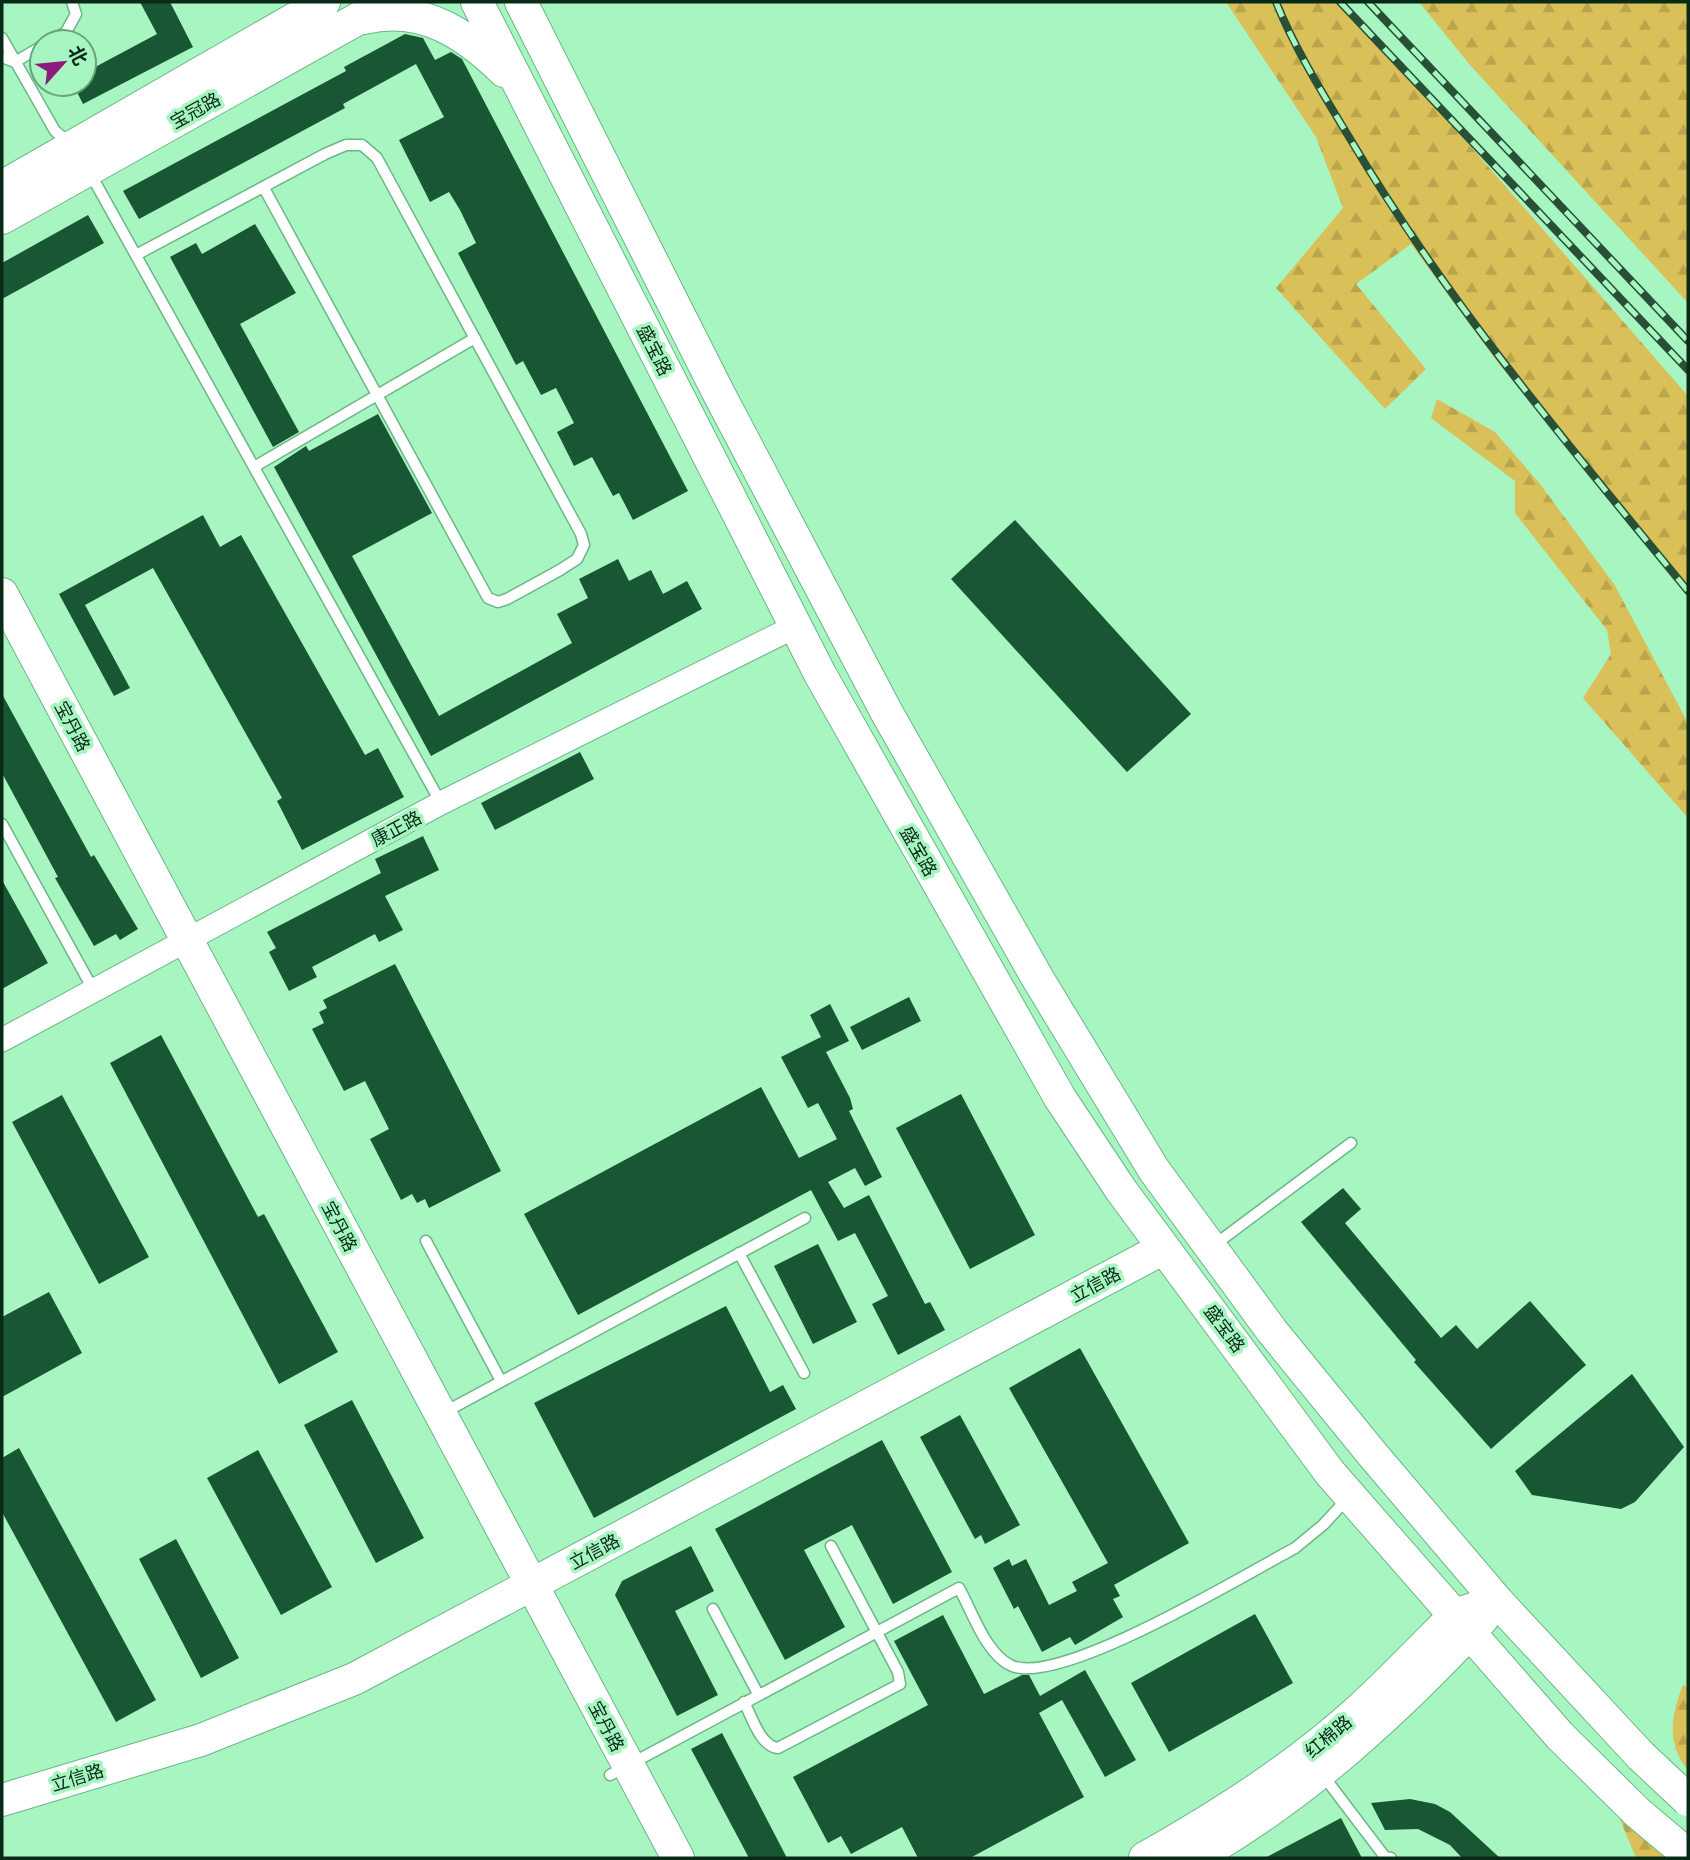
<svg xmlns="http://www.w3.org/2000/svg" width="1690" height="1860" font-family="Ubuntu,'Noto Sans SC',sans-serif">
<defs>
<pattern id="forest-firs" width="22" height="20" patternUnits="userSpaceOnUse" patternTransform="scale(1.75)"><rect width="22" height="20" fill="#dac058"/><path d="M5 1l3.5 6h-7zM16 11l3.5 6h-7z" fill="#baa54c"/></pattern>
</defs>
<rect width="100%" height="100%" fill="#a7f5c1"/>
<!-- forest -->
<path fill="url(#forest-firs)" d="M1226,2H1345L1688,396V597L1496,360L1411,244L1356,284L1426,369L1385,409L1276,288L1343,208L1316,137Z
M1419,2H1688V303L1470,65Z
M1437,399L1495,432L1540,484L1614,584L1688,723V818L1583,698L1611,654L1607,630L1515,513V481L1431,418Z
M1683,1685L1688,1687V1770C1666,1744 1671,1715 1683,1685Z
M1619,1817L1667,1858H1636Z"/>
<!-- building -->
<path fill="#195634" d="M140,2H170L193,47L83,104L73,84H84V73L157,34Z
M405,34L423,38L435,60L451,52L462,59L688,491L633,520L619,493L613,496L592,457L574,466L557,432L574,423L556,388L541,395L523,361L516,365L458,253L476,243L460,210L449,192L430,202L399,140L444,117L416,64L343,104L345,108L139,219L123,191L346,71L344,67Z
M88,215L104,243L2,299V263Z
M255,224L296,293L240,324L299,432L273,447L170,257L196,243L202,254Z
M378,414L432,513L352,556L439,716L572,643L557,614L588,598L579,579L618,559L629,581L651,570L663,594L687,581L702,609L431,756L274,467L306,446L309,451Z
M203,515L220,547L241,535L365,755L378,748L404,797L302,850L277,801L282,798L153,568L85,605L130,688L114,696L59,594Z
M1015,520L1191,714L1127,772L951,579Z
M2,694L91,857L94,855L138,929L120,940L116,934L94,946L55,878L58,877L2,773Z
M580,752L594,779L495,830L481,803Z
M423,836L439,870L385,896L403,930L379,942L375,934L312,967L317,977L289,991L269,952L276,948L267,932L381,873L375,859Z
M2,880L48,963L2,989Z
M395,964L501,1171L429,1208L425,1199L417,1203L412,1194L401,1200L370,1139L389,1129L365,1081L344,1091L312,1029L324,1023L319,1012L327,1008L323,1000Z
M909,997L921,1021L862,1050L850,1027Z
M830,1004L849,1041L826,1052L850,1098L853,1109L849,1111L882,1177L865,1186L855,1168L828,1182L844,1208L869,1195L925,1304L930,1302L945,1330L898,1355L872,1304L888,1296L855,1233L838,1241L811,1190L578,1315L524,1214L761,1087L799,1158L837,1139L818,1103L808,1108L781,1057L821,1037L810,1015Z
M161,1035L258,1217L264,1214L338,1352L279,1384L110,1063Z
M961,1094L1035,1235L970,1269L896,1128Z
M62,1095L149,1257L99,1284L12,1122Z
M1343,1188L1361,1209L1345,1223L1441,1338L1456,1325L1477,1349L1530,1301L1586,1365L1491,1449L1414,1362L1416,1360L1301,1222Z
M818,1244L857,1322L813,1344L774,1266Z
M49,1292L82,1353L2,1397V1317Z
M726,1306L770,1392L783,1385L796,1409L594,1518L534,1403Z
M1080,1348L1189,1543L1114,1585L1120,1596L1113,1599L1123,1617L1075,1645L1070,1637L1042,1652L1018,1606L1014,1609L993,1568L1009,1559L1012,1566L1026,1559L1049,1605L1077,1591L1072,1582L1108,1563L1009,1388Z
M1632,1374L1684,1447L1635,1502L1621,1509L1532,1495L1515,1471Z
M352,1400L424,1538L376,1563L304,1425Z
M960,1415L1020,1525L985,1544L981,1535L975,1539L920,1437Z
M882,1440L952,1572L893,1604L852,1525L804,1550L845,1627L785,1660L715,1529Z
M19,1448L156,1700L116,1722L2,1512V1458Z
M258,1450L332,1587L281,1615L207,1478Z
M176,1539L239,1658L201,1678L139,1559Z
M691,1546L714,1591L675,1611L718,1695L677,1716L615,1595L622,1581Z
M1255,1614L1293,1683L1169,1752L1131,1683Z
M943,1615L984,1694L1022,1675H1029L1040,1696L1085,1670L1136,1760L1105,1777L1062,1700L1039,1713L1084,1797L970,1858H918L902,1827L851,1854L841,1836L828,1843L793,1777L928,1705L894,1641Z
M722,1733L787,1858H749L691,1749Z
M1410,1799L1435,1804L1450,1812L1500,1858H1462L1450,1845L1418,1829L1385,1830L1371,1803Z
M1341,1818L1362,1858H1265Z"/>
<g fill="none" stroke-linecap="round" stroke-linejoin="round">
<!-- lane casing -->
<g stroke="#6bb786" stroke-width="13">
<path id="lane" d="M2,38L55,131L70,143
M49,42L66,32L76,14L72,2
M2,57L15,62L42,46
M90,173L441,803
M136,255L325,154L346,145H362L377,158L581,534L584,545L577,559L560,570L507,599L498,602L488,598L264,188
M254,467L475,338
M2,824L94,991
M426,1241L501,1381
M1213,1246L1351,1143
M739,1253L804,1373
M443,1413L805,1218
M713,1609L758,1694
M744,1702C752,1717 760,1746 778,1748L900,1684L898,1672L831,1546
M1322,1774L1385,1857L1391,1858
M610,1775L959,1588C972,1611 986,1655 1012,1666C1062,1686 1244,1575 1295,1548L1323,1525L1348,1498"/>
</g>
<!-- street casing -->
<g stroke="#6bb786" stroke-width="25">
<path id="street" d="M2,1040L441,803L796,626"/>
</g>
<!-- secondary casing -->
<g stroke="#6bb786" stroke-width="34">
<path id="secondary" d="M477,2L820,674L1060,1098L1121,1190L1330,1473L1560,1736L1638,1813L1688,1855
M521,2L719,394L887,713L1038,979L1154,1170L1272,1331L1373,1455L1498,1602L1641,1756
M364,18C421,4 465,33 504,71
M2,187L324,2
M2,218L388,2
M2,594L678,1858
M2,1800L201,1740L354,1679L1164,1248
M1145,1858C1221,1815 1295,1768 1360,1709C1393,1679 1424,1646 1455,1615L1473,1609
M1195,1858C1304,1796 1398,1710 1483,1618"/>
</g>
<!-- lane -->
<use href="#lane" stroke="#fff" stroke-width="10"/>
<!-- street -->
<use href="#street" stroke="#fff" stroke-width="23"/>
<!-- secondary -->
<use href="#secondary" stroke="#fff" stroke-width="32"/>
<!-- rail casing -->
<g stroke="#275037" stroke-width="8">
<path id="rail" d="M1276,2C1295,49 1323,94 1349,137C1445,299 1569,446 1688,591
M1340,2L1688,370
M1368,2L1688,341"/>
</g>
<!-- rail -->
<use href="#rail" stroke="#a7f5c1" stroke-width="5" stroke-dasharray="16" stroke-linecap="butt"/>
<!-- secondary-bridge casing -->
<g stroke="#6bb786" stroke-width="34" stroke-linecap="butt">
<path id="secondary-bridge" d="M1641,1756L1688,1800"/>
</g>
<!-- secondary-bridge -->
<use href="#secondary-bridge" stroke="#fff" stroke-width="32"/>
</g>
<g text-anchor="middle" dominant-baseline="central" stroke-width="7" stroke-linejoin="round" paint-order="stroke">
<!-- street labels -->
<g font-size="18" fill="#092a17" stroke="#a7f5c1">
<text transform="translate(195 110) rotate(-29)">宝冠路</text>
<text transform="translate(655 350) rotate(63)">盛宝路</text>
<text transform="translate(73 726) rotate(62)">宝丹路</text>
<text transform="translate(396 828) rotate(-28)">康正路</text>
<text transform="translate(919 851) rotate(60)">盛宝路</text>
<text transform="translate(340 1226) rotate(62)">宝丹路</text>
<text transform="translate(1095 1284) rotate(-28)">立信路</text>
<text transform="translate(1225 1328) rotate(53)">盛宝路</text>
<text transform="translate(594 1551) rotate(-28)">立信路</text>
<text transform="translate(607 1726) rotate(62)">宝丹路</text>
<text transform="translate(1328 1736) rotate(-40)">红棉路</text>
<text transform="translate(77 1777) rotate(-17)">立信路</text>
</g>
</g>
<!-- border -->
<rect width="1690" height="1860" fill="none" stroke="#092a17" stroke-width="7"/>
<!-- north arrow -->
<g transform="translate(63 63) rotate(63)"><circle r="33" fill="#a7f5c1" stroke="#68a47d" stroke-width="2"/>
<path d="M0-5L12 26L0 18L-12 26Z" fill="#8d1b7d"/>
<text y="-10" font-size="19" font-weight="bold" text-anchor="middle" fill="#092a17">北</text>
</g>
</svg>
